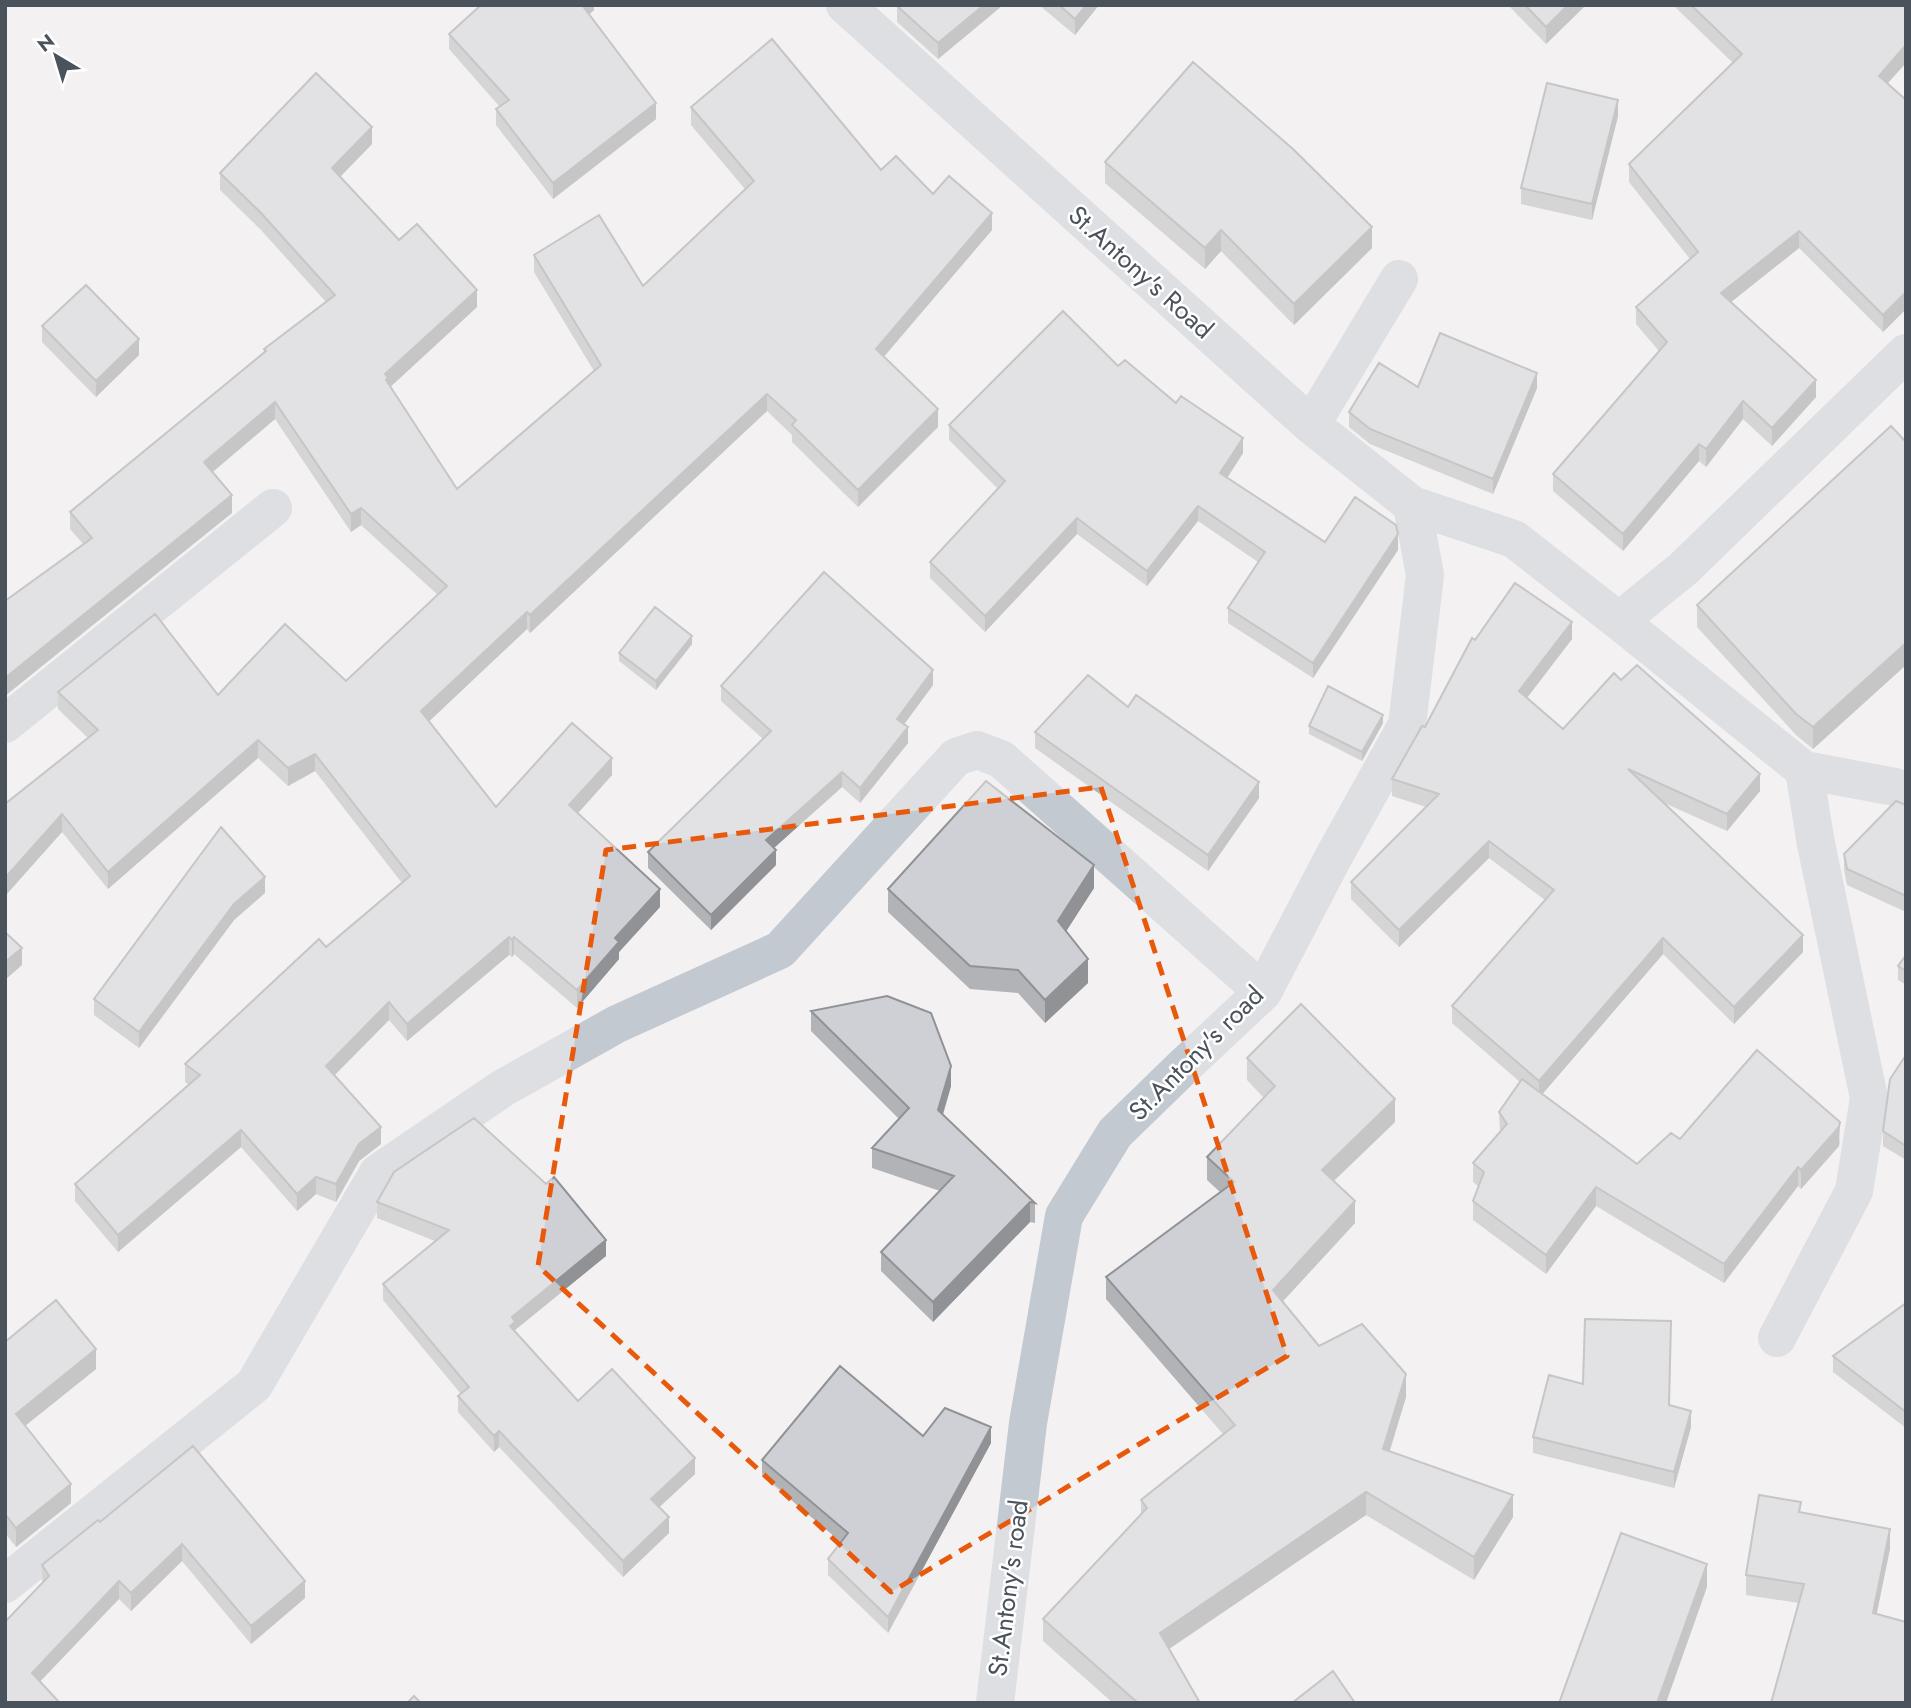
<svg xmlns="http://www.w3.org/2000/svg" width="1911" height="1708" font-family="Jost,sans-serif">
<rect width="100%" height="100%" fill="#f3f1f1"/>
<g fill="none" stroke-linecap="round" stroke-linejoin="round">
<!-- street -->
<path stroke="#c3c9d1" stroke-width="38" d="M845,5L1311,425L1399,279
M1412,505L1514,539L1619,621L1683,569L1906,353
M1619,621L1804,770L1816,844L1869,1098L1854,1191L1777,1338
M5,724L273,508
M1804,770L1895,787L1906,793
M5,1584L254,1385L378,1173L503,1088L617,1024L780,950L956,757L977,750L1001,759L1263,992
M995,1703L1028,1423L1064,1216L1115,1133L1184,1066L1263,992L1334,856L1407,725L1425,575L1412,505L1311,425"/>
</g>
<!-- wall -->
<path fill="#b1b3b7" d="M594,5V10L589,15L656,119L553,199L496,125V109L500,107L449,49V34Z
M898,5H1003L938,59L897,22V6Z
M1039,5H1099L1075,35Z
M1508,5H1586L1546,44Z
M1673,5H1906L1887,83L1906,100V309L1883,332L1799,248L1731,302L1816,397L1772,446L1743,419L1706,467L1699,461L1623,551L1553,491V474L1659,351L1636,324V307L1690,259L1629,182V164L1733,63Z
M691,107L881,170L933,194L992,230L884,356L938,427L858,507L792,442V435L767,411L530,633L527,629L429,721L496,807L612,775L578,813L660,907L619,952V959L577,1008L514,954L512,957L509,955L407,1041L389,1020L334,1075L381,1144L359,1161L336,1202L316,1194L297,1211L241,1147L118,1252L75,1201V1184L189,1085L185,1082V1064L402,883L315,771L288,786L258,758L108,889L62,832L5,896V804L88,738L58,709V692L218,695L346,681L438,595L361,525L351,532L275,419L213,472L232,513L83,544L70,529V512L264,353V349L326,302L261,230L220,190V173L372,144L340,177L399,240L477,307L390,387L457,489L594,371L534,272V255L643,286L745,189L691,125Z
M1618,116L1592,220L1521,204V188Z
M1105,162L1372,248L1294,325L1221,251L1205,269L1105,183Z
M42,326L139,355L96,397L42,342Z
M1118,366L1176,403L1243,453L1227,478L1325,542L1398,550L1313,678L1228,623V608L1258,562L1198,521L1147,586L1077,534L985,632L930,578V562L998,489L949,440V425Z
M1418,387L1537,388L1493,494L1370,444L1349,427V412Z
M1906,442V665L1813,749L1796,735L1697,627V605Z
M1572,639L1527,698L1563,729L1621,680L1760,791L1727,831L1662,802L1803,952L1734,1024L1663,954L1542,1094L1637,1164L1680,1139L1840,1141L1839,1146L1801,1189L1798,1186L1724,1283L1596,1206L1546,1274L1473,1220V1201L1478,1186L1473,1182V1163L1500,1132L1499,1112L1520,1082L1452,1023V1006L1545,900L1489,858L1399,947L1351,899V882L1426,807L1392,796V779L1425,727L1475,640Z
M692,644L656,690L619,661V653Z
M933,685L904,724L908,743L860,803L842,787L774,848L776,865L711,930L648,868V852L763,739L721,701V686Z
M1128,707L1259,798L1208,871L1035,748V732Z
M1383,723L1362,761L1309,734V726Z
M1906,805V912L1847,885L1844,870V854Z
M1094,888L1066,931L1088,983L1045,1023L1018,993L970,989L888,912V889Z
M265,893L234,920L139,1048L94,1015V999Z
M1906,955V985L1898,980V966Z
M811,1011L951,1086L943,1115L1035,1203V1223L1030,1222L933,1322L881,1271V1252L940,1191L872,1168V1148L899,1119L811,1031Z
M1906,1055V1160L1883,1146V1131Z
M1247,1058L1395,1122L1334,1181L1355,1223L1283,1301L1319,1346L1406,1397L1390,1451L1513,1517L1474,1580L1366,1515L1169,1649L1200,1703H1113L1043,1641V1619L1141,1515V1500L1223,1434L1106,1299V1277L1220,1192L1207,1180V1157L1264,1098L1247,1080Z
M377,1202L606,1256L515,1330V1332L578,1401L695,1474L659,1507L669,1533L623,1577L499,1447L494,1452L458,1412V1396L461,1394L383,1300V1284L435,1241L377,1218Z
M1906,1303V1428L1833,1372V1356Z
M5,1342L96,1369L25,1426L71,1503L16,1547L5,1533Z
M1669,1405L1691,1427L1674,1488L1533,1453V1437Z
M923,1436L991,1443L888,1633L828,1575V1559L841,1542L762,1476V1460Z
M193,1446L305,1598L251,1644L182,1561L131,1611L119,1599L5,1703L42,1583V1565L100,1522Z
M1801,1512L1890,1549L1799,1603L1746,1595V1575Z"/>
<!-- shaded-wall -->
<path fill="#909295" d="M581,5H594V10L581,21Z
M984,5H1003L938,59V43Z
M1086,5H1099L1075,35V19Z
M1568,5H1586L1546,44V27Z
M1906,45V63L1879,93V76Z
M1618,100V116L1592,220V204Z
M656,103V119L553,199V183Z
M372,127V144L332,185V168Z
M992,213V230L876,366V349Z
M1372,227V248L1294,325V304Z
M1221,230V251L1205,269V248Z
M1799,231V248L1721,310V293Z
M477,290V307L388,389L385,374Z
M1906,292V309L1883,332V315Z
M139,339V355L96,397V381Z
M1537,373V388L1493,494V479Z
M1816,380V397L1772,446V428Z
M767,394V411L530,633V615Z
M1743,401V419L1706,467V449Z
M275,402V419L204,479V462Z
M938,409V427L858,507V490Z
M1243,438V453L1220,489V473Z
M1699,444V461L1623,551V534Z
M232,495V513L5,696V678Z
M1198,506V521L1147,586V571Z
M361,508V525L351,532V514Z
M1077,518V534L985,632V616Z
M1398,534V550L1313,678V663Z
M527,612V629L421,729V711Z
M1572,622V639L1519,708V691Z
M692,636V644L656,690V681Z
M1906,643V665L1813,749V727Z
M933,670V685L897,734V719Z
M1383,715V723L1362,761V752Z
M908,727V743L860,803V788Z
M258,740V758L108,889V872Z
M315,754V771L288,786V768Z
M612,758V775L569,823V805Z
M842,772V787L766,855V840Z
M1760,774V791L1727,831V814Z
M1259,782V798L1208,871V855Z
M62,814V832L5,896V878Z
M1489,841V858L1399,947V930Z
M776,850V865L711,930V915Z
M1094,865V888L1058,944V921Z
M265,877V893L234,920L139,1048V1032L234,904Z
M660,889V907L619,952V959L577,1008V990L615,938Z
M1803,935V952L1734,1024V1007Z
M509,937V955L407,1041V1024Z
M514,937V954L512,957V940Z
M1663,938V954L1539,1098V1081Z
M22,948V965L5,980V962Z
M1088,959V983L1045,1023V1000Z
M389,1002V1020L326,1084V1066Z
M951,1066V1086L938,1130V1110Z
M1395,1099V1122L1322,1192V1170Z
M1840,1122L1839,1146L1801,1189V1170Z
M381,1127V1144L359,1161L336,1202V1184L359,1144Z
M241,1130V1147L118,1252V1235Z
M1798,1167V1186L1724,1283V1264Z
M316,1177V1194L297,1211V1194Z
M1596,1187V1206L1546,1274V1255Z
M1355,1201V1223L1273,1312V1290Z
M1030,1202V1222L933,1322V1302Z
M606,1240V1256L515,1330V1338L510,1326L512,1317Z
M96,1349V1369L16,1433V1414Z
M1406,1374V1397L1383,1471V1449Z
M1691,1411V1427L1674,1488V1472Z
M991,1427V1443L888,1633V1617Z
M499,1431V1447L494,1452V1436Z
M695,1458V1474L651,1515V1499Z
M71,1484V1503L16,1547V1528Z
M1366,1492V1515L1160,1655V1633Z
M1513,1495V1517L1474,1580V1557Z
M669,1517V1533L623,1577V1561Z
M1890,1529V1549L1873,1632V1613Z
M182,1544V1561L131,1611V1593Z
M1707,1564V1587L1666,1703H1657Z
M119,1581V1599L32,1690V1673Z
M305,1581V1598L251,1644V1626Z"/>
<!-- building -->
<path fill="#ced0d5" stroke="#909295" stroke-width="2" d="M481,5H582L656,103L553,183L496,109L509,100L449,34Z
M898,5H984L938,43L897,6Z
M1059,5H1086L1075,19Z
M1525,5H1568L1546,27Z
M1691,5H1906V45L1879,76L1906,100V292L1883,315L1799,231L1721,293L1816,380L1772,428L1743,401L1706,449L1699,444L1623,534L1553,474L1667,342L1636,307L1698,252L1629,164L1742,54Z
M772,39L881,170L896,156L933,194L949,176L992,213L876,349L938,409L858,490L792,425L796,420L767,394L530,615L527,612L421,711L496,807L572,723L612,758L569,805L660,889L615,938L619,942L577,990L514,937L512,940L509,937L407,1024L389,1002L326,1066L381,1127L359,1144L336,1184L316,1177L297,1194L241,1130L118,1235L75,1184L200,1075L185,1064L319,939L326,947L410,876L315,754L288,768L258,740L108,872L62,814L5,878V804L98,730L58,692L155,614L218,695L285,624L346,681L447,586L361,508L351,514L275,402L204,462L232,495L5,678V601L92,538L70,512L266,351L264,349L335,295L261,213L220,173L316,73L372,127L332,168L399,240L417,224L477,290L385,374L388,378L386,380L457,489L601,365L534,255L599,215L643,286L754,181L691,107Z
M1193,62L1293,149L1372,227L1294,304L1221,230L1205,248L1105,162Z
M1547,83L1618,100L1592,204L1521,188Z
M86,285L139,339L96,381L42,326Z
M1063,311L1118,366L1125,360L1176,403L1181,396L1243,438L1220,473L1325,542L1355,497L1396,525L1398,534L1313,663L1228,608L1265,552L1198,506L1147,571L1077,518L985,616L930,562L1005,481L949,425Z
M1440,333L1537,373L1493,479L1370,429L1349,412L1379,363L1418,387Z
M1891,426L1906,442V643L1813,727L1796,714L1697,605Z
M824,572L933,670L897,719L908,727L860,788L842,772L766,840L776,850L711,915L648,852L771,731L721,686Z
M1515,583L1572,622L1519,691L1563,729L1614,673L1621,680L1637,665L1760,774L1727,814L1628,769L1803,935L1734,1007L1663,938L1539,1081L1452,1006L1554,890L1489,841L1399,930L1351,882L1439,794L1392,779L1422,726L1425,727L1472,638L1475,640Z
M655,607L692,636L656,681L619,653Z
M1088,675L1128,707L1136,695L1259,782L1208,855L1035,732Z
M1328,686L1383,715L1362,752L1309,726Z
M986,781L1094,865L1058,921L1088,959L1045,1000L1018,970L970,966L888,889Z
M1896,801L1906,805V896L1847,869L1844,854Z
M221,827L265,877L234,904L139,1032L94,999Z
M5,932L22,948L5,962Z
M1906,955V971L1898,966Z
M887,996L931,1013L951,1066L938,1110L1035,1203L1030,1202L933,1302L881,1252L954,1176L872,1148L909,1108L811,1011Z
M1301,1004L1395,1099L1322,1170L1355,1201L1273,1290L1319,1346L1362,1324L1406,1374L1383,1449L1513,1495L1474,1557L1366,1492L1160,1633L1200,1703H1138L1043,1619L1147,1508L1141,1500L1235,1425L1106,1277L1234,1182L1207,1157L1275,1086L1247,1058Z
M1757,1050L1840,1122L1839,1127L1801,1170L1798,1167L1724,1264L1596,1187L1546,1255L1473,1201L1484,1172L1473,1163L1507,1124L1499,1112L1522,1079L1637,1164L1671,1133L1680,1139Z
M1906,1055V1146L1883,1131L1890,1079Z
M474,1118L546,1184L554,1177L606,1240L512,1317L515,1322L510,1326L578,1401L612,1369L695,1458L651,1499L669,1517L623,1561L499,1431L494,1436L458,1396L469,1387L383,1284L449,1230L377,1202L394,1172Z
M56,1300L96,1349L16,1414L71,1484L16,1528L5,1514V1342Z
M1906,1303V1412L1833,1356Z
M1585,1319L1671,1321L1669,1405L1691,1411L1674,1472L1533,1437L1549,1375L1583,1384Z
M840,1366L923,1436L945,1408L991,1427L888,1617L828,1559L848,1533L762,1460Z
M193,1446L305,1581L251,1626L182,1544L131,1593L119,1581L32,1673L60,1703H5V1622L49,1576L42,1565L98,1520L100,1522Z
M1759,1495L1801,1502L1799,1512L1890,1529L1873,1613L1906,1622V1703H1771L1804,1584L1746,1575Z
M1621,1533L1707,1564L1657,1703H1559Z
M1333,1671L1355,1703H1292Z
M414,1696L421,1703H407Z"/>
<!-- marked area -->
<path d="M0 0H1911V1708H0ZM1101,787L1287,1356L891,1592L538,1266L606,850Z" fill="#f3f1f1" fill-opacity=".55" fill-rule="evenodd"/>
<path fill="none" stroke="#e8590c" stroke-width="5" stroke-dasharray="14 9" stroke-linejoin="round" d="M1101,787L1287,1356L891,1592L538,1266L606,850Z"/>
<g text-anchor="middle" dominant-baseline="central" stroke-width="5" stroke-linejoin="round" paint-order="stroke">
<!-- street labels -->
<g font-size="26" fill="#4a525c" stroke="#fff">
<text transform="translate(1141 272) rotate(42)">St.Antony's Road</text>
<text transform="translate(1196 1053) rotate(-45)">St.Antony's road</text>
<text transform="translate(1008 1588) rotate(-83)">St.Antony's road</text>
</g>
</g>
<!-- border -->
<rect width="1911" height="1708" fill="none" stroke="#4a525c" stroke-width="14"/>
<!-- north arrow -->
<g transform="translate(56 56) rotate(322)" stroke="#ffffff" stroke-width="5" paint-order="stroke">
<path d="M0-5L12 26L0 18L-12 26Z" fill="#4a525c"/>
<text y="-10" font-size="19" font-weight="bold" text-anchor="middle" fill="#4a525c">N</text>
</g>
</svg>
